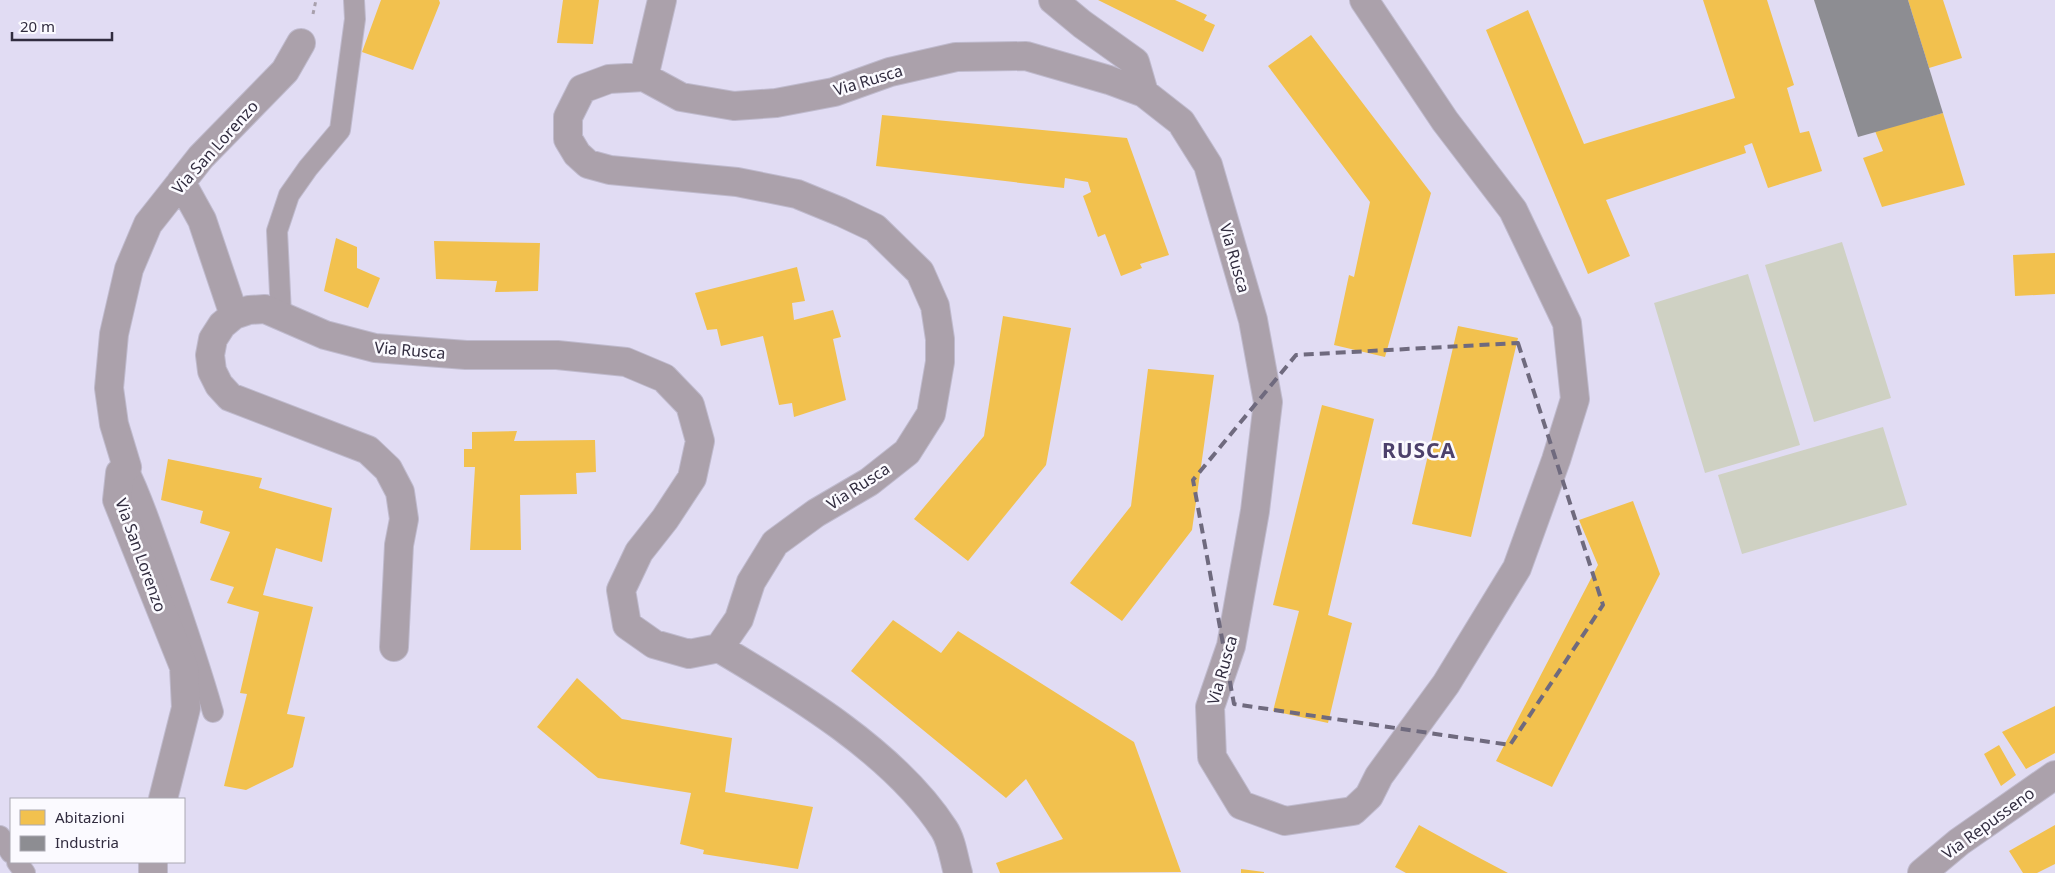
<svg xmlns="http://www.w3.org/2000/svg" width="2055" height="873" font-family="'Noto Sans',sans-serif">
<rect width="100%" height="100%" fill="#e1dcf3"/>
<!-- green -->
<path fill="#cfd1c3" d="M1842,242L1891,398L1814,422L1765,265Z
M1748,274L1800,445L1705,473L1654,303Z
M1883,427L1907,505L1742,554L1718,475Z"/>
<!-- homes -->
<path fill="#f2c14e" d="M381,0H439L440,3L413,70L362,52Z
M563,0H599L593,44L557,43Z
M1098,0H1175L1207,15L1204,20L1215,25L1203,52Z
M1703,0H1767L1794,85L1787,88L1800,133L1809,131L1822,171L1768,188L1752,143L1744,146L1746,153L1606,200L1630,256L1588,274L1486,30L1528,10L1584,144L1735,98Z
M1908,0H1943L1962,58L1929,68Z
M1311,35L1431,193L1385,357L1334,345L1349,275L1354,277L1370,202L1268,66Z
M1943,113L1965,185L1882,207L1863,158L1883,151L1875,131Z
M882,115L1127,138L1169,255L1140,264L1142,268L1121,276L1105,234L1098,237L1083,196L1091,192L1088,182L1065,178L1064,188L876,166Z
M336,238L357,247V268L380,278L368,308L324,291Z
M434,241L540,243L538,291L495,292L497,281L436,279Z
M2055,253V294L2015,296L2013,255Z
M797,267L805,301L792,303L794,320L833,310L841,337L833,339L846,400L794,417L792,403L779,405L763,336L721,346L717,329L707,330L695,293Z
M1003,316L1071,328L1046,465L968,561L914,519L984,436Z
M1458,326L1518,338L1471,537L1412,524Z
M1148,369L1214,375L1192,530L1122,621L1070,583L1131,506Z
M1322,405L1374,419L1328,615L1352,623L1328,723L1273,711L1299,611L1273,605Z
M517,431L514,441L595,440L596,472L576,473L577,494L520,495L521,550H470L475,467H464V449H472V432Z
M168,459L262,478L259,488L332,508L322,562L276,548L263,595L313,607L287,714L305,717L293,767L246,790L224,786L247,694L240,693L259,612L227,603L234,587L210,580L230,532L200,523L203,511L161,500Z
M1633,501L1660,574L1552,787L1496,761L1598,565L1579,520Z
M893,620L941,653L958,631L1134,742L1181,872L1000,873L996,863L1063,839L1026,779L1006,798L851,671Z
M577,678L622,719L732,738L725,792L813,807L798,869L703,854L704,850L680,844L691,793L598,778L537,727Z
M2055,706V753L2026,769L2002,732Z
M1999,745L2016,775L2001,786L1984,754Z
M1419,825L1470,853L1508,873H1406L1395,867Z
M2055,825V864L2037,873H2023L2009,851Z
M1241,869L1264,872V873H1241Z"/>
<!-- industry -->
<path fill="#8d8d92" d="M1814,0H1908L1943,113L1858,137Z"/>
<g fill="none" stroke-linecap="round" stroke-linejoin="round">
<!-- service casing -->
<g stroke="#bfbacd" stroke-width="22">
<path id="service" d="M281,314L277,231L289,195L308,168L340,130L355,19L354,0
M127,467C142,496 151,526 162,556C180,608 198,659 213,712
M0,836L11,853
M17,862L25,873"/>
</g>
<!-- minor casing -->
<g stroke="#bfbacd" stroke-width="30">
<path id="minor" d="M1053,0L1082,24L1135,62L1144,93
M644,77L662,0
M181,182L202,220L234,315
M394,647L399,545L404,519L400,492L388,469L368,450L230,397L219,385L212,371L210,355L213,339L222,325L234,315L249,310L265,309L325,335L375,348L466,355H557L626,362L664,378L690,405L700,441L692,478L665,519L639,552L621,590L627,625L654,644L689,654L719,648L739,619L751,582L775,543L816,513L869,482L907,452L931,414L940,362V339L935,306L920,272L875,228L841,212L797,194L737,182L610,170L588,164L577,154L568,139V117L582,89L609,79L644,77L681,97L734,106L776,103L834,92L890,72L956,57L1026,56L1109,80L1144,93L1181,122L1208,165L1253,320L1268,402L1255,511L1231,646L1210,707L1212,757L1241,805L1285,821L1353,811L1369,796L1379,776L1446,684L1517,568L1556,460L1575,399L1567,323L1513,210L1445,121L1364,0
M719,648C795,693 895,753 944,829C952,841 954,860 958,873
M163,799L186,708L184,667L117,500L120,473L127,467L114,424L109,388L114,334L129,269L148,224L201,157L285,71L301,43
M153,862V873
M1922,873L1959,842L2055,775"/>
</g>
<!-- path -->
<path stroke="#a8a0ac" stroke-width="3" stroke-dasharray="4 4" stroke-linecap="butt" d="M313,14L316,0"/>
<!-- service -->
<use href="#service" stroke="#aba1ab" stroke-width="20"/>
<!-- minor -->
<use href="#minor" stroke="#aba1ab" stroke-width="28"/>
</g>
<!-- marked area -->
<path fill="none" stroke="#6f6a7e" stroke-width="4" stroke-dasharray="10 6" stroke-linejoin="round" d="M1518,343L1603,605L1510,745L1234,704L1193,480L1296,355Z"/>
<g text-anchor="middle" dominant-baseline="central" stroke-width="5" stroke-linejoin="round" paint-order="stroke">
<!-- street labels -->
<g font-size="16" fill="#312c3f" stroke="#fbfaff">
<text transform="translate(868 80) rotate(-17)">Via Rusca</text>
<text transform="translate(215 147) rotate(-48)">Via San Lorenzo</text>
<text transform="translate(1235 258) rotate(74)">Via Rusca</text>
<text transform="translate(410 350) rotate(5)">Via Rusca</text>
<text transform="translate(858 486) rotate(-33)">Via Rusca</text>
<text transform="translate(141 555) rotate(70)">Via San Lorenzo</text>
<text transform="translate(1222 670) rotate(-74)">Via Rusca</text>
<text transform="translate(1988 823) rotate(-36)">Via Repusseno</text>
</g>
<!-- district labels -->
<g font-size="21" font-weight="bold" letter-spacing="1" fill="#4d416c" stroke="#fbfaff">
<text x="1419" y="450">RUSCA</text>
</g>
</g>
<!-- legend -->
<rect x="10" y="798" width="175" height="65" fill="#fbfaff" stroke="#aaa8b2"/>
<rect x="20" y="810" width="25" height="15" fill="#f2c14e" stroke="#aaa8b2"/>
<text x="55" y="823" font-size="15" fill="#312c3f">Abitazioni</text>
<rect x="20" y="836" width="25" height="15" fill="#8d8d92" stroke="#aaa8b2"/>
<text x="55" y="848" font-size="15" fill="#312c3f">Industria</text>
<!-- scale -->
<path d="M12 32v8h100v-8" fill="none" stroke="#312c3f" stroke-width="2.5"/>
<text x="20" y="32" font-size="15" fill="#312c3f" stroke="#fbfaff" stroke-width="4" paint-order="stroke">20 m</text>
</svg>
